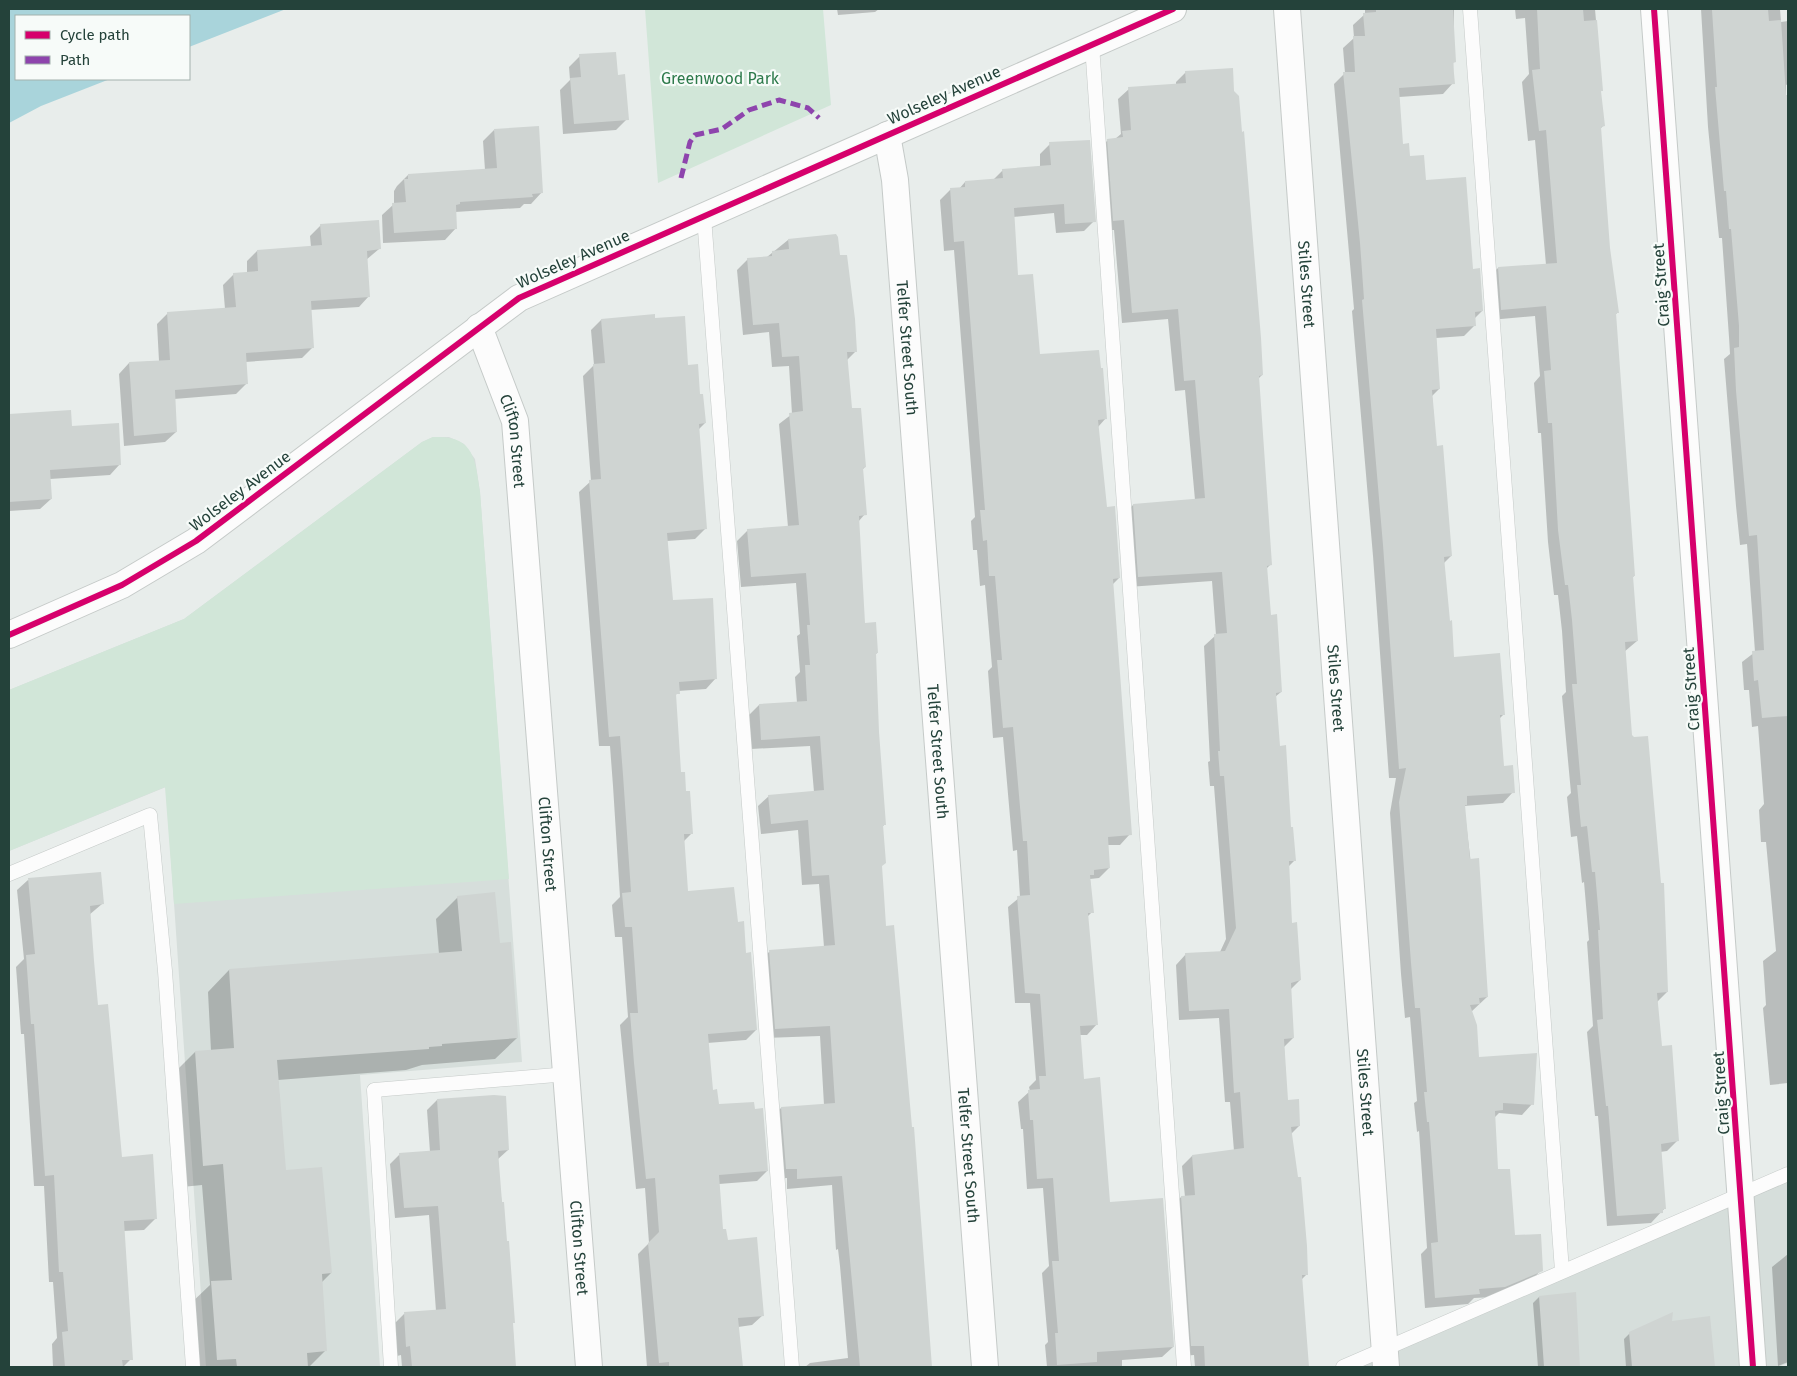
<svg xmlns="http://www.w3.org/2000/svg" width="1797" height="1376" font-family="'Fira Sans',sans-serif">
<rect width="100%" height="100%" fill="#e8edeb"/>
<!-- built -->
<path fill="#d6dedb" d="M433,437H449L464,444L475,459L480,492L522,1062L360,1075L380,1367H206L166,787L9,851V690L184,619L422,442Z
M1788,1176V1363L1778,1367H1346Z"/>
<!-- green -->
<path fill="#d1e6d8" d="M645,9H823L831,105L658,183Z
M433,437C474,435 475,458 480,492L509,879L174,904L165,787L9,851V690L184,619L422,442Z"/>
<!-- water -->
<path fill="#a9d4db" d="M9,9H286L189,47V16H16V79H110L41,106L9,123Z"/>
<!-- shadow -->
<path fill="#0003" d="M837,9H879L875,12L838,15Z
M1365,9H1454L1453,83L1443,94L1399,97L1402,145L1425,181L1472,270L1482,311L1474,319V326L1464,336L1436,338L1439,389L1432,396L1436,447L1451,556L1443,564L1453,658L1504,714L1499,719L1502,767L1513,792L1503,803L1464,806L1487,997L1471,1012L1478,1059L1532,1104L1522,1115L1499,1113L1494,1118L1497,1171L1514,1236L1541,1270L1531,1281L1494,1297L1474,1298L1468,1304L1425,1308L1421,1254L1427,1248L1419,1131L1417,1132L1414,1103L1417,1101L1410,1017L1405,1018L1401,974L1390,813L1396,778H1389L1373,556L1352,311L1354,309L1334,84L1345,73L1343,48L1354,38L1353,25L1365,14Z
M1515,9H1595L1602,90L1600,93L1603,126L1600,129L1609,248L1618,312L1615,315L1634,576L1632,578L1637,641L1624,652L1631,736L1660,884H1663L1667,992L1657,1002L1661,1047L1678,1140L1667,1151L1660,1152L1665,1208L1651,1223L1607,1226L1598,1116H1595L1587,1032L1593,1026L1587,942L1589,940L1584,882L1582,883L1577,836L1571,837L1567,797L1571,793L1562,696L1566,692L1562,631L1558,595H1554L1548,542L1541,433H1538L1534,383L1540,376L1535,316L1490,320L1487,279L1498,268L1546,265L1535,140L1528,141L1522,82L1529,74L1525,18L1516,19Z
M1701,9H1780L1781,22L1788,21V84L1786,85L1788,1083L1770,1085L1763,1008L1766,1005L1763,961L1776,951L1766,842H1761L1759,810L1764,804L1758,726L1752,727L1749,690H1744L1742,662L1755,652L1753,624L1747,544L1740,545L1736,506L1724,359L1730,354L1729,337L1722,238H1719L1708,127Z
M580,56L617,76L627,119L616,130L563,134L560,90L570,80L569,67Z
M1186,72L1233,91L1262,375L1258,379L1271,564L1266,569L1270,616L1281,692L1275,697L1279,747L1295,860L1288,867L1291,924L1300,980L1290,990L1293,1038L1284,1047L1287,1101L1299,1126L1291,1134L1307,1274L1301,1280L1308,1367H1195L1194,1355L1182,1356L1171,1208L1181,1197H1185L1182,1166L1192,1156L1234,1151L1230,1102H1225L1219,1018L1179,1020L1176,965L1186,954L1220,952L1226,939L1214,786H1210L1208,762L1210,761L1204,646L1216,635L1212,581L1128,587L1123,516L1133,505L1195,500L1185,390L1175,391L1168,319L1122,323L1114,230H1103L1098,150L1108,140L1115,139L1121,134L1118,99L1129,89L1176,85V82Z
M494,130L542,192L531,204H524L520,208L455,212L456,228L445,240L383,243L382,215L394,204V191L397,186L408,175L485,170L483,141Z
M1050,144L1094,221L1084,231L1056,233L1054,213L1013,217L1017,276L1039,355L1106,418L1098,427L1106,508L1119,578L1112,585L1130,834L1120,845H1107L1109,868L1099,878L1090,879L1092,912L1087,917L1097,1024L1087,1035H1079L1082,1080L1109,1204L1173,1347L1162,1357L1122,1360V1367H1047L1045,1345L1048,1342L1042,1273L1049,1266L1043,1188L1027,1189L1023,1129H1021L1018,1102L1030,1091L1029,1087L1036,1080L1030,1003H1015L1008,907L1020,897L1017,850L1013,851L1003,737L993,738L988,671L992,667L985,585L980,586L977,550H973L971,521L975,517L954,250L944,251L940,200L950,190L959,189L965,182L993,180L1003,170L1040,167V154Z
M321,225L379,249L366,260L369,296L359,307L310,310L313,347L302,358L245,362L247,383L236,394L174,399L176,432L165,442L124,446L119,374L129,363L159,361L157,324L168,313L225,309L223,285L234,274L247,273V261L257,251L311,247L310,236Z
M788,240L839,256L856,351L847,360L850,410L865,467L862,470L865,514L858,522L864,624L877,653L875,655L878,732L885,824L882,827L881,865L885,927L911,1128H913L931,1367H805L810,1363L848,1358L840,1266L838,1249L836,1250L832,1185L787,1189V1178L776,1179L771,1118L781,1108L824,1105L820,1036L765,1038L759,962L769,952L824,947L819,884L802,885L798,830L761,834L758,806L769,796L814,792L810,746L751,749L749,715L759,705L797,703L795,677L800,672L797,636L800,634L796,583L741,587L737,541L748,530L788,527L779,424L792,414L789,366L772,367L769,332L743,335L737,270L748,259L767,257Z
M601,320H654L687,366L699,395L705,423L698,430L705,529L695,539L667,541L672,602L716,678L706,689L678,691L675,697L680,774L692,833L683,842L687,892L737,923L745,954L756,1030L746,1040L707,1043L712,1091L718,1106L767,1171L757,1181L719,1184L722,1230L763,1315L752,1325L738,1327L741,1367H647L638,1254L649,1243L645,1188L636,1189L620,1025L628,1017L622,937H615L612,905L620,897L613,786L610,746H599L579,492L591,481L583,376L594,365L591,330Z
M70,412L71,428L120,464L110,475L50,479L51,499L40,509L9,511V415Z
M28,880L102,904L89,915L97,1006L121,1158L155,1219L144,1230L123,1231L131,1359L123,1367H53L52,1344L57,1338L53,1282H49L44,1186H34L24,1034H21L16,967L24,959L17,890Z
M458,897L499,945L517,1038L495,1059L422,1065L406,1070L278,1080L285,1172L331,1273L321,1283L325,1351L309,1367H195L190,1304L210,1285L202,1185L182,1187L173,1074L195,1052L211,1051L208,992L229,970L439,954L436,919Z
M437,1100L508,1150L497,1160L506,1242H508L515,1367H402L401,1355L397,1356L394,1324L404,1314L436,1311L429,1215L395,1218L390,1164L400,1154L430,1152L427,1110Z
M1788,1254V1362L1778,1366L1772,1267Z
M1575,1293L1579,1367H1538L1533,1303L1539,1297Z
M1708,1318L1713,1367H1626L1624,1339L1630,1333L1671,1322Z"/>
<!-- building -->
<path fill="#cfd4d2" d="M1376,9H1453L1456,62L1453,63L1455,84L1399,88L1403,144L1409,143L1410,156L1424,155L1426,180L1466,177L1473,269L1480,268L1483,311L1475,312L1476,326L1436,329L1440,389L1432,390L1437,446L1443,445L1452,556L1444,557L1450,621L1452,620L1454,657L1500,653L1505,715H1500L1504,766L1513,765L1515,793L1467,796V805H1465L1470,859L1479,858L1488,997L1479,998L1480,1004L1470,1005L1477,1025L1479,1057L1537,1053L1534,1105L1503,1103V1110L1495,1111L1498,1169H1510L1515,1235L1541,1234L1543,1271L1505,1287L1479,1289L1480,1294L1435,1298L1431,1243L1438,1242L1429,1122H1427L1424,1092H1427L1420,1008H1415L1411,963L1399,802L1406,768L1399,769L1383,545L1362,300L1364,299L1360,243L1343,72H1355L1353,36H1365L1363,13L1376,12Z
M1537,9H1583L1584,21L1597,20L1603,91H1601L1605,126L1601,127L1610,248L1619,313H1616L1635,576H1633L1638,641L1625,642L1632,735L1634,737L1648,736L1661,883H1664L1668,992L1657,993L1662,1046L1672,1045L1679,1141L1661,1144L1666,1209H1663V1213L1617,1216L1608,1106H1606L1597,1020L1603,1019L1598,930H1600L1595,872H1592L1587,826L1581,827L1577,785H1581L1572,684H1577L1572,620L1568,585H1565L1558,530L1552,423H1548L1544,371L1551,370L1546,306L1501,310L1498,267L1557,263L1546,130L1539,131L1532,70L1540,69Z
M1768,9L1769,21L1781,20L1786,95H1788V716L1762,718L1758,680L1754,681L1752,651L1764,650L1762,614L1757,535L1749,536L1736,391L1734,348L1739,347V326L1731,229H1729L1726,191H1724L1715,87H1717L1712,10Z
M616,52L618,75L625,74L629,120L574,124L570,78L581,77L579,54Z
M1233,68L1234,91L1239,96L1242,132L1244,131L1261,338L1263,375L1259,376L1272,565L1267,566L1271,615L1277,614L1282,692L1276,693L1280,746L1286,745L1291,827H1293L1296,861H1289L1292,923L1297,922L1301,980L1291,983L1294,1038L1284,1039L1288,1100L1299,1099L1300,1126L1291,1127L1298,1177H1301L1307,1246L1308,1275H1302L1309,1367H1205L1204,1346H1191L1181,1196L1195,1195L1192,1155L1244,1148L1240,1092L1234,1093L1229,1009L1189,1011L1185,953L1225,951L1236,928L1224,776H1220L1218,751H1220L1214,634L1227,633L1222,572L1138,577L1133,504L1205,498L1195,380L1184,381L1178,309L1132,313L1124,220L1113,221L1107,139L1123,137L1122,131L1131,130L1128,87L1186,83L1185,71Z
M539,126L543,193L532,194L533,197L460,202V204L456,205L457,229L394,233L392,203L406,202L404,179H408V174L497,168L494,129Z
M1090,140L1096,222L1065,224L1064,204L1014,208L1018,275L1033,274L1040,354L1099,350L1101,368H1103L1107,419L1098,420L1107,507L1115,506L1120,578L1113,579L1132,835L1108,837L1110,868L1094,870V875H1090L1094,913H1088L1098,1025L1080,1026L1084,1079L1100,1077L1110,1202L1163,1198L1174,1347L1097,1352V1362L1057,1365L1055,1333H1058L1052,1261H1059L1053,1178L1037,1179L1033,1120H1030L1028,1090L1040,1089L1039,1076H1046L1040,994L1025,993L1019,922L1017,896L1030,895L1027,841H1023L1013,727L1003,728L997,660H1002L995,576H989L987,540L983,541L980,510H985L964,241L954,242L950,188L965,187V181L1003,178L1002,169L1051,165L1049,142Z
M379,220L381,249L367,251L370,297L311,301L314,348L246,353L248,384L175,390L177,432L134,436L129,362L170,360L167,312L236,307L233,273L258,271L257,250L322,245L320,224Z
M836,234L838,237L840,255H847L855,319L857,352H847L852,408H861L866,467L863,468L867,515L859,516L865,623L876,622L878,653H876L879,732L886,825H883L886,863L882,866L884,895L886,926L894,925L912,1127H914L932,1367H860L842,1176L797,1179V1169H786L781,1107L835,1103L830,1026L775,1029L769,950L835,945L829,875L812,876L808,820L771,824L768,795L824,790L820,736L761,740L759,704L807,701L805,665H810L807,625H810L806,573L751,577L747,529L799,525L789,413L803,411L799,356L782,357L779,323L753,325L747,258L772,256V251L789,249L788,239Z
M655,314V318L685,316L688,365L698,364L700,394H703L706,423L699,424L707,529L667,533L673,600L713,598L717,679L679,682L680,694H676L681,772H685L686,791H690L693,834H684L688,891L734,887L738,922L744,921L746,953L751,952L757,1030L708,1034L713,1090L717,1089L719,1104L754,1102L755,1109L763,1108L768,1171L719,1175L723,1229H726L728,1240L757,1237L764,1316L738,1318L743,1367H669V1362L659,1363L648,1243L659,1232L655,1178L646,1179L634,1063L630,1013H638L632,927H625L622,893L631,892L623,775L620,736L609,737L589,480L601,479L593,364L605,363L601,319Z
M71,410L72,426L119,423L121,465L50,470L52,499L9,502V414Z
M101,872L104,904L90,906L94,961L98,1005L108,1004L122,1157L153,1154L157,1219L124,1221L133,1360H122L123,1367H65L62,1332L68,1331L63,1272H59L54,1175L45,1176L34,1024H31L26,955L35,954L28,878Z
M495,892L500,943L511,942L518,1038L442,1044V1046L429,1047V1049L277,1060L286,1170L322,1167L332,1273L322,1274L327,1351L307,1353L308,1367H237L236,1359L217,1360L211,1281L232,1280L223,1164L203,1166L195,1051L234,1048L229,969L462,951L457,896Z
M494,1095L506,1096L509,1150L498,1151L502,1202H504L507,1241H509L515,1323H513L516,1367H412L410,1346L406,1347L404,1312L446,1309L438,1206L404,1208L399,1153L440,1150L437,1099Z
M1576,1292L1580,1367H1544L1539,1296Z
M1673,1312L1672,1321L1710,1316L1715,1367H1632L1629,1332Z"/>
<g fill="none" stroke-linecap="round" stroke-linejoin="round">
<!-- service casing -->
<g stroke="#c5cac8" stroke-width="15">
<path id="service" d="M1470,9L1562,1271
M1092,45L1184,1367
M704,217L792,1367
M9,874L150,815L165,971L193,1367
M391,1367L374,1090L568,1074
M1343,1367L1788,1174"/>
</g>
<!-- minor casing -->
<g stroke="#c5cac8" stroke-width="28">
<g id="minor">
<path id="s1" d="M1287,9L1386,1367"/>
<path d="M1654,9L1753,1367"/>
<path id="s2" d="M887,135L895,180L985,1367"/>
<path id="s3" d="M479,327L515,421L589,1367"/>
<path d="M9,635L122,585L196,541L519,298L1173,9"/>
</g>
</g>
<!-- service -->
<use href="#service" stroke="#fcfcfc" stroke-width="14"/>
<!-- minor -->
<use href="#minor" stroke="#fcfcfc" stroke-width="26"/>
<!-- quiet -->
<path stroke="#8e44ad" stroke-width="5" stroke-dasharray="10 5" stroke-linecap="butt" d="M681,178L690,142L695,135L722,129L749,110L779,100L808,108L819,118"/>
<!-- cycleway casing -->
<g stroke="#f7fbf9" stroke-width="9">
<path id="cycleway" d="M1654,9L1753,1367
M9,635L122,585L196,541L519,298L1173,9"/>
</g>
<!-- cycleway -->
<use href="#cycleway" stroke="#d6006c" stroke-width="6"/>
</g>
<g text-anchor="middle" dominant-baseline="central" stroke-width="4.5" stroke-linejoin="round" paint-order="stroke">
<!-- park labels -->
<g font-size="16" fill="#2d7a4b" stroke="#f7fbf9">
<text x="720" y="78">Greenwood Park</text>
</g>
<!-- street labels -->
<g font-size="16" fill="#24423a" stroke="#f7fbf9">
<text transform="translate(944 95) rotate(-24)">Wolseley Avenue</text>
<text transform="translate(573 259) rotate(-24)">Wolseley Avenue</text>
<text stroke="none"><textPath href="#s1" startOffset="276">Stiles Street</textPath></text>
<text transform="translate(1661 285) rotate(-94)">Craig Street</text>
<text stroke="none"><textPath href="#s2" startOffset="214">Telfer Street South</textPath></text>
<text stroke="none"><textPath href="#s3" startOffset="120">Clifton Street</textPath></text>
<text transform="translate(240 491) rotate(-37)">Wolseley Avenue</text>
<text stroke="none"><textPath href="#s1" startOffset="681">Stiles Street</textPath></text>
<text transform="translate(1691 689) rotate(-94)">Craig Street</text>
<text stroke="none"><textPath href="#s2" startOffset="619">Telfer Street South</textPath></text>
<text stroke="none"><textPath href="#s3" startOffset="525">Clifton Street</textPath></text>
<text stroke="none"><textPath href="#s1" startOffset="1086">Stiles Street</textPath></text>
<text transform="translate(1721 1093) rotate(-94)">Craig Street</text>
<text stroke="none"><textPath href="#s2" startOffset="1024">Telfer Street South</textPath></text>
<text stroke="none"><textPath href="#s3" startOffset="930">Clifton Street</textPath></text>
</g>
</g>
<!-- border -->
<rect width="1797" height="1376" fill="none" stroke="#24423a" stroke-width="20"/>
<!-- legend -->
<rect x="15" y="15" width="175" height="65" fill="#f7fbf9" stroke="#a3b1ad"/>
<rect x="25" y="31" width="25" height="8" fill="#d6006c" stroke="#a3b1ad"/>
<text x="60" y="40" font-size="15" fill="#24423a">Cycle path</text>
<rect x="25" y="56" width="25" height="8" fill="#8e44ad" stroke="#a3b1ad"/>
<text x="60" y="65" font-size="15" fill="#24423a">Path</text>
</svg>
